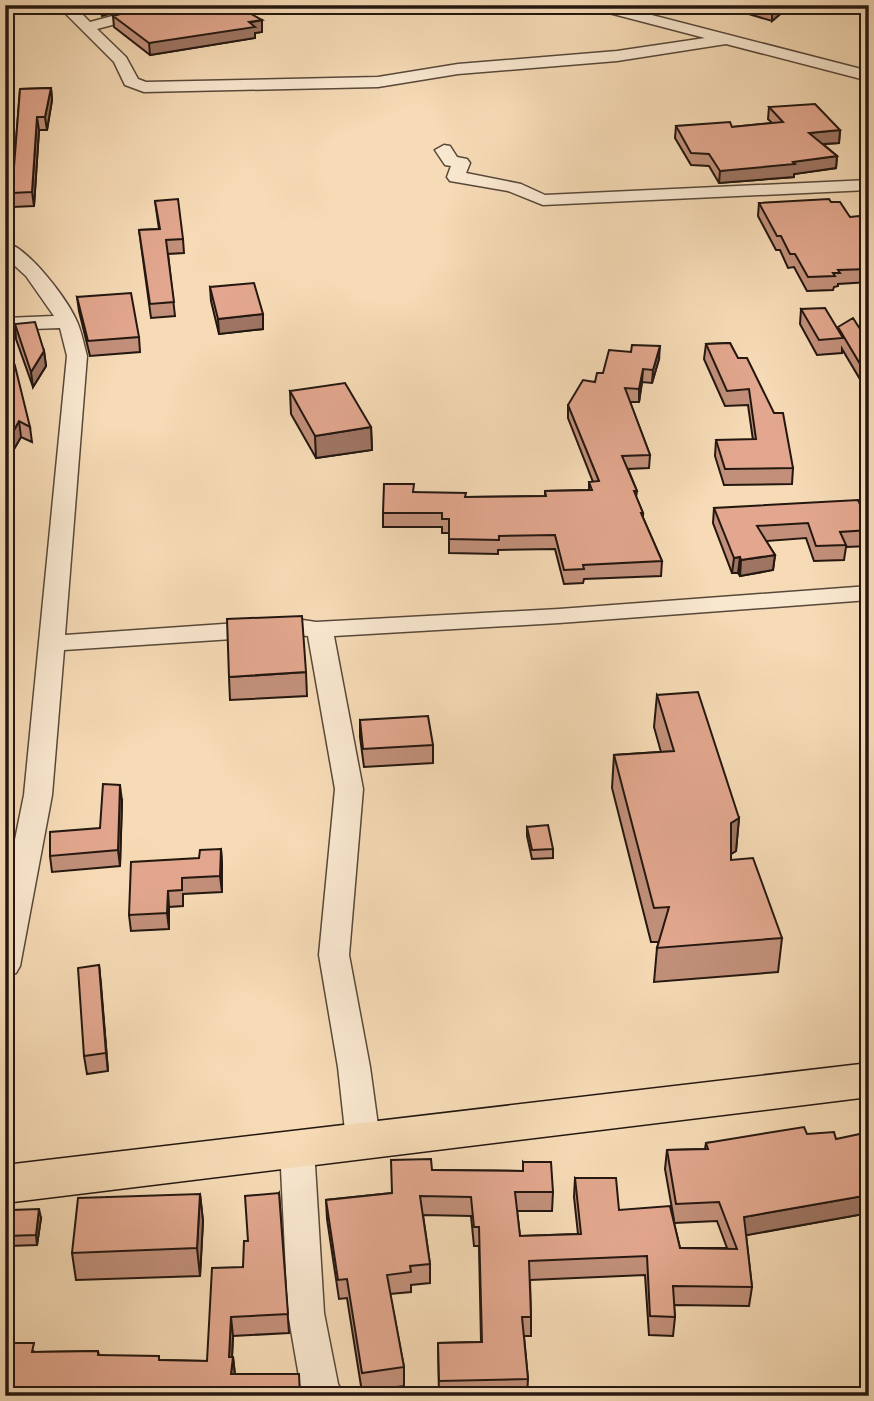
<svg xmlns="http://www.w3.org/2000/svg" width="874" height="1401" font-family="Vollkorn,serif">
<rect width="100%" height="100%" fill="#f6dbb6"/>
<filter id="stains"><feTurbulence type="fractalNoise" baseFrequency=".00286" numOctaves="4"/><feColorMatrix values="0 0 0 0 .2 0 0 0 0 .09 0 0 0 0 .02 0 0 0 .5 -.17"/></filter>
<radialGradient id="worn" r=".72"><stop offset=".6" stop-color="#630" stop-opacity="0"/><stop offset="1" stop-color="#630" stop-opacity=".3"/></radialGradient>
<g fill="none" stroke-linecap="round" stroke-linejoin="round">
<!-- minor casing -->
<g stroke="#58483a" stroke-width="3">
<path id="minor" d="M57,5H73L90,22L153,5H178L176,8L97,29L126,57L138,79L146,82L378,77L458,64L617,51L705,38L590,8L588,5H613L869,71V81L726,44L617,61L458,74L378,87L144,92L125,85L114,62Z
M444,145L450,146L457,157L467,159L470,163L466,173L521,184L545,195L869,180V190L543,205L508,191L450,181L447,177L451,166L445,165L435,150Z
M5,242C29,248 69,301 78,324C82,334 84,345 87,356L65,635L296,619L316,622L559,609L869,586V600L559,623L334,636L363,789L349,955L370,1067L380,1140L375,1149L363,1153L351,1149L346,1140L338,1067L319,955L335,789L308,636L296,635L64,650L52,795L20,966L16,973L5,976V889L24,795L67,356L60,328L5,330V318L54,316L26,276L5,257Z
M297,1135L309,1139L314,1148L324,1313L338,1384L344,1396H305L301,1388L288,1313L280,1148L285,1139Z"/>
</g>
<!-- highway casing -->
<g stroke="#241710" stroke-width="3">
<path id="highway" d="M869,1063V1097L5,1203V1165Z"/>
</g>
<!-- minor -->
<use href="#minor" fill="#f9e8d0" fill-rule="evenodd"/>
<!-- highway -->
<use href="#highway" fill="#f6dbb6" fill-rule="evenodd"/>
</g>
<!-- wall -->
<path fill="#c2907a" stroke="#241710" stroke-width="2" fill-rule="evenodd" d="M719,5H791L772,21Z
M113,16L262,20V32L255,33V38L150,55L114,27Z
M51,88L52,100L47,130H39L34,206L13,207L12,193L20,89Z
M769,107L840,130L839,143L823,144L837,156L836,168L794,174V177L719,183L709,166L691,165L675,138L676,126L732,127L772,123L768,119Z
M155,201L183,239L184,253L168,254L175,316L151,318L139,230L159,229Z
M831,202L850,217L869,227V282L838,284V286L834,287L833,290L807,291L794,267L788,268L780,250H776L758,216L759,203Z
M210,287L263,314V329L219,334L211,301Z
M77,297L139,337L140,352L90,356L79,311Z
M801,309L838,329L869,343V386H864L842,349V353L817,355L800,324Z
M15,324L44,351L46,366L33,387L16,339Z
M730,343L793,468L792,484L724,485L715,456L716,440H753L748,405L725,406L704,359L706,344Z
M659,359L652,383L642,382L639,402H630L650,455L649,468L628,469L637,491L636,497L643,513V518L662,561L661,576L584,579L583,583L564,584L555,549L498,550V554L449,553V533H442V527H383V513L414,492L465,497L545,496V491L589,490V482H593L568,418V405L595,382L603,373Z
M5,381L30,427L32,442L21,437L10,456L5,432Z
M290,391L371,427L372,450L316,458L291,414Z
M868,421H869V441L866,434Z
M714,508L869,523V546L846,547L844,560L814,561L806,538L766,541L775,555L773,570L740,576L738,573H732L713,523Z
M306,672L307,696L230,700L229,677Z
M657,695L739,818L736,851L731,854V860L782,938L778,972L654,982L657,948L659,942H651L612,788L614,755L661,752L654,727Z
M360,720L433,745V763L364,767L360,737Z
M122,801L120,866L52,872L50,856L100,828Z
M527,827L553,849V858L532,859L527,836Z
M221,849L222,865V892L183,894V906L169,907V929L131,931L129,915L199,858Z
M99,965L108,1071L87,1074L84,1056Z
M807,1134L869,1213L746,1235L752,1287L749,1306L674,1305L675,1317L673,1336L649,1335L645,1275L530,1280L531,1317V1336H524L528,1379L527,1396H439L438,1343L481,1342L479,1246H474L471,1216L423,1215L430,1264V1283L411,1285V1292L390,1294L404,1367V1386L362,1392L347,1298L339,1299L327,1219L326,1200L392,1193L432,1170L523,1171V1162L553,1192L552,1211H517L520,1236L578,1234L574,1197L575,1178L619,1210L674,1220L665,1169L667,1150L705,1149L706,1143ZM717,1221L727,1248H680L674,1223Z
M279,1193L289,1333L233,1336L232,1357H233L235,1374L5,1396L12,1332L14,1343L35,1352L98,1351L99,1355L160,1360L207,1361L243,1267L248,1241Z
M200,1194L203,1221L200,1276L76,1280L72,1253Z
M41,1218L37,1245L9,1246L7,1236Z"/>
<!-- shaded-wall -->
<path fill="#9e7563" stroke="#241710" stroke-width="2" d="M119,5H142L102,16L101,10Z
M781,5H791L772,21V12Z
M262,20V32L255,33V38L150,55L149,43Z
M51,88L52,100L47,130L45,117Z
M37,117L39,130L34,206L32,192Z
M840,130L839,143L808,145L809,133Z
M837,156L836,168L794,174V177L719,183L720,171Z
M263,314V329L219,334L218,319Z
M660,346L659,359L652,383L653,370Z
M44,351L46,366L33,387L31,372Z
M643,369L642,382L639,402V389Z
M19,421L21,437L10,456L8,441Z
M371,427L372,450L316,458L315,436Z
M775,555L773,570L740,576L741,560Z
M740,557L738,573H732L734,558Z
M120,785L122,801L120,866L118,850Z
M739,818L736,851L728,856L731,823Z
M221,849L222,865V892L220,876Z
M168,891L169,907V929L167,913Z
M99,965L101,984L108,1071L106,1053Z
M200,1194L203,1221L200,1276L197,1248Z
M869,1195V1213L742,1236L744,1217Z
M39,1209L41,1218L37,1245L36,1235Z
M231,1317L233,1336L231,1376L229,1357Z
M233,1357L235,1376L231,1374Z"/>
<!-- building -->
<path fill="#e2a78e" stroke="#241710" stroke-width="2" d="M111,5H119L101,10L99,8Z
M154,5H235L262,20L249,22L255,27L149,43L113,16Z
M750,5H781L772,12Z
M51,88L45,117H37L32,192L12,193L20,89Z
M815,104L840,130L809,133L837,156L793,162L795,164L720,171L709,154L691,153L676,126L730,122L732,127L783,122L769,107Z
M178,199L183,239L166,240L174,302L150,304L139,230L160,229L155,201Z
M829,199L831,202H840L850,217L859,216L869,227V269L838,270L840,273H833L835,276L808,277L795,254H790L781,236H777L759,203Z
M254,283L263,314L218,319L210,287Z
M131,293L139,337L88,341L77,297Z
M825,308L843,338L819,340L801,309Z
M853,318L869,343V374H866L838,327Z
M35,322L44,351L31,372L15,324Z
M730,343L738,358H747L774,413H783L793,468L725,469L716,440L756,439L749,389L727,391L706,344Z
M632,345L660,346L653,370L643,369L639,389L625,388L650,455L622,456L637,491H634L643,513H641L662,561L583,565L584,569L564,570L555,535L499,536V540L449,539V519H442V513H383L384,484H414L413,492L466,493L465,497L546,496L545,491L592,490L589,482L599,481L568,405L583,380L595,382L597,373H603L609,350L631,352Z
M15,366L30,427L19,421L8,441L5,427V381Z
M345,383L371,427L315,436L290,391Z
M858,500L869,523V530L840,532L846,545L816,546L808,523L757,526L775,555L741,560L740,557L734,558L714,508Z
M302,616L306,672L229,677L227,619Z
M698,692L739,818L731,823V860L753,858L782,938L657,948L669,907L654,908L614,755L674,751L657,695Z
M428,716L433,745L363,749L360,720Z
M103,784L120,785L118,850L50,856V832L100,828Z
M548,825L553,849L532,850L527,827Z
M221,849L220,876L182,878V890L168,891L167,913L129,915L131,862L199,858L200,850Z
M99,965L106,1053L84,1056L78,968Z
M804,1127L807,1134L834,1132L836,1139L869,1132V1195L744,1217L752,1287L673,1286L675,1317L650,1316L647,1256L529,1261L531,1317H522L528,1379L439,1381L438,1343L482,1342L479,1227H474L471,1197L420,1196L430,1264L410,1266L411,1272L387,1275L404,1367L362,1373L347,1279L338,1280L326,1200L392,1193L391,1160L431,1159L432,1170L523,1171V1162H551L553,1192H515L520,1236L581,1234L575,1178H616L619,1210L670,1206L680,1248L737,1249L719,1202L676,1204L667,1150L708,1149L706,1143Z
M279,1193L288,1314L231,1317L229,1357H233L231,1374H299L300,1396H5V1332H12L10,1343H34L32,1352L98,1351V1355L159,1356V1360L207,1361L212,1268L243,1267L244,1241H248L245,1196Z
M200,1194L197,1248L72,1253L78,1198Z
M39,1209L36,1235L7,1236L11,1210Z"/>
<!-- margin -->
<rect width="874" height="1401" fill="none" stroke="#f6dbb6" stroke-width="28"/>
<rect x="7" y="7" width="860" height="1387" fill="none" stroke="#241710" stroke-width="3.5"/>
<rect x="14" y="14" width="846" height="1373" fill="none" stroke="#241710" stroke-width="2"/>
<rect width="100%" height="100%" filter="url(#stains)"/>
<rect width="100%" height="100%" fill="url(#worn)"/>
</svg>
